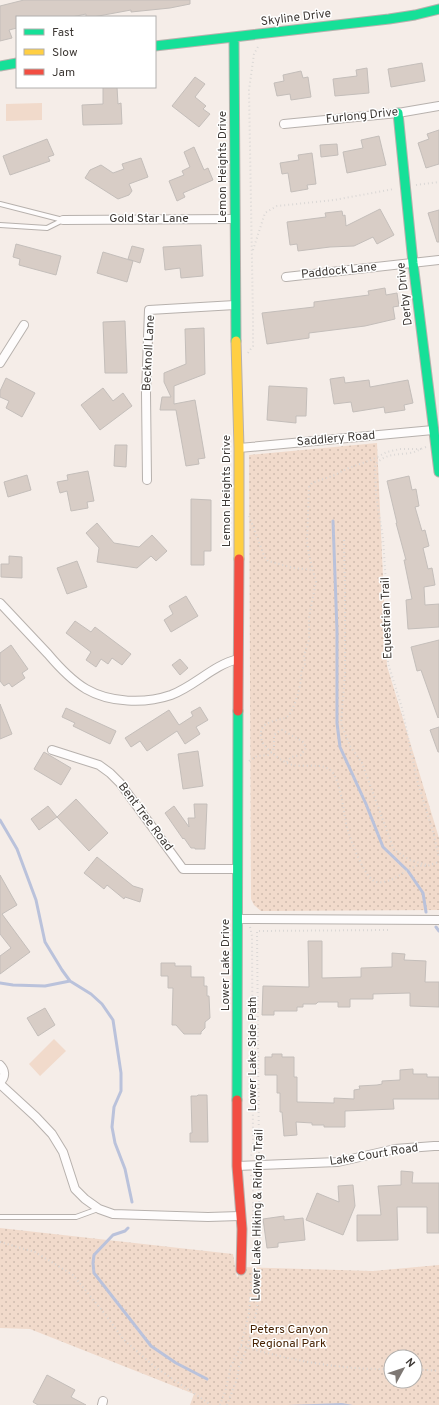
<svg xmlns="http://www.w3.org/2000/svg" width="439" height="1405" font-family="Overpass,sans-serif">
<defs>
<pattern id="grass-dots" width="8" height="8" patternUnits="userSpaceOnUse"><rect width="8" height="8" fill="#f1dacb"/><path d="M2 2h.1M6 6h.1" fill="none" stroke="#d0bcaf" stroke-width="1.8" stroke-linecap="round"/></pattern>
</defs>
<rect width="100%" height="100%" fill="#f5ede8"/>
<!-- grass -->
<path fill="url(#grass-dots)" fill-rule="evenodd" d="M377,443L387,666L439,838V910L261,911L254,905L251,899L249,455Z
M0,1228L233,1254L237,1278L241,1267L373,1271L439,1265V1405H190L194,1394L30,1329L0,1328ZM391,1357H415V1381H391Z"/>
<!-- pitch -->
<path fill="#f1dacb" d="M42,103V120L6,121V104Z
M54,1039L66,1051L40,1076L29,1064Z"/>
<!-- water -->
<path fill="#bac2db" d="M342,1403L353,1405H287Z"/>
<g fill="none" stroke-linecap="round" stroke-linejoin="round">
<!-- stream -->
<path stroke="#bac2db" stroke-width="3" d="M333,521L337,631V723L340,747L366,804L383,847L408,871L423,893L426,912
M0,820L17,849L36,900L45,942L62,970L70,981L91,994L102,1004L113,1020L121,1073V1091L114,1107L112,1127L115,1143L125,1169L132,1202
M436,927L439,931
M0,983L13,985L45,986L70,981
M128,1228L125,1231L113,1235L94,1255L93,1263L94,1273L151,1346L176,1363L207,1379"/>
</g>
<!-- building -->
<path fill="#d8cdc6" stroke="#c4beba" d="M24,0H190V4L170,8L131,12V10L93,17H86V14L72,17H17V28L9,30L12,38L0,41V6Z
M422,63L425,81L391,87L388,69Z
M367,68L369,93L335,96L333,79L357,76L356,70Z
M301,71L303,78L308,77L311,97L291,100L290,94L277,96L274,83L284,81L283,75Z
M195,77L205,84L195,97L206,106L203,109L210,114L199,127L172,106Z
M103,87H117L118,104L121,103L122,124L83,125L82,105L103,104Z
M439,130V164L426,168L418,143L429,139L427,134Z
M379,136L386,165L347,173L343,152L363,148L361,140Z
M47,139L54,155L48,157L50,161L10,175L3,156Z
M337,144L338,155L321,157L320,145Z
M194,147L204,170L208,168L213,180L183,193L185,197L177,201L169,181L184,175L182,171L190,167L184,152Z
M312,153L316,184L307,185L308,189L291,192L288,173L282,174L280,163L299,160L298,155Z
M141,158L148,177L129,184L132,191L129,195L118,199L85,178L90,170L101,165L113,173L124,169L122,164Z
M380,209L394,235L377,244L373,237L354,246L330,247L298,251L297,244L290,245L287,222L326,217L325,213L342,211L343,216L345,215L346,226Z
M439,210V242H437L428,213Z
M16,244L61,256L56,275L19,265L20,259L13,257Z
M201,245L203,276L181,278L180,268L165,270L163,247Z
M132,246L144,249L140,263L128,259Z
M103,252L133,261L127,282L97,273Z
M385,288L386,295L397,293L399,306L393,307L395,319L365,326L309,333V338L267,344L262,313L314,307V302L369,295L368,291Z
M125,321L127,373H105L103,322Z
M204,328L205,374L174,386V404L195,400L205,458L198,459L199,464L186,466L176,410H160L162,397H171L164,382V373L186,364L185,329Z
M344,377L345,383L369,380L370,387L408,380L413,403L404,405L405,410L385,413L384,407L353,412L351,402L334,404L330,379Z
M6,378L35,393L22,417L6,408L9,401L0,397V391Z
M269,386L307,388L306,416H296V423L267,420Z
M103,388L113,401L123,393L132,406L100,430L81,405Z
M115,445H127L126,467L114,466Z
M88,471L94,501L87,502L88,508L71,511L67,491L60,493L57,482L68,480L67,475Z
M27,475L31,490L8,497L4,482Z
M409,476L412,490L416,489L419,506L415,507L422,531L425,530L429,546L423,548L428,569L432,568L435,585L424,587L425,605L439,604V627L408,629L406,600L412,599L404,560H406L396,523H397L387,481Z
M191,499L211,500V551H204V565H191Z
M97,523L114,543L139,547L152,535L167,551L156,561L151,556L137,568L97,562L99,548L86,533Z
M9,556L22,557V578L1,577V564H9Z
M77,561L87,587L67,594L57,568Z
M186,596L198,616L171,632L164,620L173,614L169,606Z
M75,621L91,632L95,627L131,654L122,665L112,658L108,664L101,659L96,667L86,660L91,652L66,633Z
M439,640V717L438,718L421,670L417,671L411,647Z
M11,645L28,669L22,673L25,678L12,687L9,683L4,686L0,681V653Z
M180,659L188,668L180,675L172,665Z
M0,704L12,734L0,739Z
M200,707L208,720L196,727L200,734L185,744L177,731L147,751L140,741L131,747L125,738L169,710L179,725L193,716L191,712Z
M66,708L116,731L110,744L73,726L75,723L62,717Z
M439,727V752H438L430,730Z
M198,751L203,786L183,789L178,754Z
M44,752L71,768L61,785L34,769Z
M76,799L108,833L89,851L57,817Z
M194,804H207L205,849H195V848H191L184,838L183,839L165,813L174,806L189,827L188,818H195Z
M48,806L57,817L39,830L31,819Z
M97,857L133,886L143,889L140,902L125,897L124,899L107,885L104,889L84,873Z
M0,875L17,905L2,914L30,952L0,974V956L11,948L0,934Z
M308,941H322V978L361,977V968L392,967V953L405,954L404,960L426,961L425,982H439V1007L410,1006V993L373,994V999H350V1007H338V1002H318L316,1004H303V1007H297V1011H274V1015H262L263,986L309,987Z
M161,963H175V966H191V977H204V986H207V996H209L210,1018L205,1022V1028L201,1032V1034H184L176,1025H172L173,988H168V976H161Z
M45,1008L55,1025L38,1036L27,1018Z
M272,1054H282V1057H294V1077H297V1102L334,1103V1098L354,1099V1090L360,1089L359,1086L377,1085L382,1084V1081L400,1080V1070L413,1069V1074H427V1077H439V1099H393L394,1109L345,1111V1127H324V1125H312V1123L296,1122L297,1135L284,1136L282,1112H280V1093H277V1075H265V1057H272Z
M198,1095H207L208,1142H190V1133H192L191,1096H197Z
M401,1171L413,1172L412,1183H439V1233H427V1207H397L398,1240L357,1241V1215H381L378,1186L401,1185Z
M353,1185L355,1206L343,1235L306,1220L317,1193L339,1202L338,1186Z
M284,1216V1220L303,1218L305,1240L278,1243V1247L267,1248L263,1219Z
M47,1375L75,1390L71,1397L86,1405H38L33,1402Z"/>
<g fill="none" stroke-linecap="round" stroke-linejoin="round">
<!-- lane casing -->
<g stroke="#b7b1ad" stroke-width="6">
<path id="lane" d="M0,204L63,220
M0,225L47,228L63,220
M0,1217H76L98,1209"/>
</g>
<!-- street casing -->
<g stroke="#b7b1ad" stroke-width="10">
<path id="street" d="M284,124L398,113L439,106
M63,220L235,219
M286,277L439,260
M0,363L24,325
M239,448L433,430
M147,480L146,393L149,310L235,305
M0,603C16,620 32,637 48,654C59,667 71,680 86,689C110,703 145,704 171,695C195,686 213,665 238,659
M52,750L99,765L110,773L120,783L183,869H238
M238,919L439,920
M0,1065C5,1070 6,1077 0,1082
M0,1084L36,1117L52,1134L63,1152L75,1189L85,1199L99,1209L113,1214L208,1217L240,1216
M237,1166L338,1162L395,1149L434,1146H439
M102,1405L103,1401"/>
</g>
<!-- fast casing -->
<g stroke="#b7b1ad" stroke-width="11">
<path id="fast" d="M234,38L236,341
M155,46L389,19L415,15L439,9
M0,66L17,63
M398,113L413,263L439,472
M237,1100L238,711"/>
</g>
<!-- slow casing -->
<g stroke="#b7b1ad" stroke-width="11">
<path id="slow" d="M236,341L239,448V559"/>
</g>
<!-- jam casing -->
<g stroke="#b7b1ad" stroke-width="11">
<path id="jam" d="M238,711L239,559
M237,1100V1166L242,1229L241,1270"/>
</g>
<!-- path -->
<path stroke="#dbd8d6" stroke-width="2" stroke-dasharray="1 3" stroke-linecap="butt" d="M416,185L439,182
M253,250L265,213L277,206L334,200L394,189
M248,353L253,346V319L249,90L254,54L259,45
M426,447C420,449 416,452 410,453C397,455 385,453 375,465L376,495L383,538L386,584L388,663L402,708L417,780L434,835L439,858
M421,449H400L387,452L371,460L346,469L335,475L312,483L309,487L307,541L309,555L316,582L309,617V640L304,655L305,665C299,673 302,675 300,685C299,692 293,711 288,716C282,722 258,718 261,738C262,744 268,749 272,753C278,758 285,763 293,765C305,768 324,761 333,773C341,784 344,814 347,828C351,840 365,881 377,882C392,884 403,871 416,866C418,865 422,866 425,866C429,866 435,863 439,862
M249,516L265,558L268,561L294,568L313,570
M344,540L345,588V675L341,723L350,746L362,763L394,850L410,860L427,865
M249,761L257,756L268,755L272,752L274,748V735L279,731L282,730L302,741L304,743L306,748L301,755L291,757L286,763
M250,927L252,936L253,1147L251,1156
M259,1157L257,931L391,930
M251,1175V1179L253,1181V1221
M0,1242L35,1252L73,1275L105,1314L124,1340L155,1367L211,1405
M241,1346C290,1360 340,1370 391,1369
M415,1369L439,1371
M220,1405L226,1389L231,1366L241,1346L249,1313L252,1272
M227,1405L237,1379L239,1367L247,1348L257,1310L260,1261L259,1173"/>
<!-- lane -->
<use href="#lane" stroke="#fefcfc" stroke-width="4"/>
<!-- street -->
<use href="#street" stroke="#fefcfc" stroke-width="8"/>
<!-- fast -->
<use href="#fast" stroke="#16e098" stroke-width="9"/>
<!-- slow -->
<use href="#slow" stroke="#ffcf43" stroke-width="9"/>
<!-- jam -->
<use href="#jam" stroke="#f24e42" stroke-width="9"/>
</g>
<g text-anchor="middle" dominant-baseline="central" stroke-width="3" stroke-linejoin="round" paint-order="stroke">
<!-- street labels -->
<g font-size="12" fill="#3e3935" stroke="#fff">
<text transform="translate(296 18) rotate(-7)">Skyline Drive</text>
<text transform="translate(362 116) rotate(-6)">Furlong Drive</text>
<text transform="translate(223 167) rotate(-90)">Lemon Heights Drive</text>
<text x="149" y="219">Gold Star Lane</text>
<text transform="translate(339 271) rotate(-6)">Paddock Lane</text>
<text transform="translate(405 294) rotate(-97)">Derby Drive</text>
<text transform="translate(149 353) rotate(-87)">Becknoll Lane</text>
<text transform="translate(336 439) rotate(-5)">Saddlery Road</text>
<text transform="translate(227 491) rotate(-90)">Lemon Heights Drive</text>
<text transform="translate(387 618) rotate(-92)">Equestrian Trail</text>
<text transform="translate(145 817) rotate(53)">Bent Tree Road</text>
<text transform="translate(226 965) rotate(-90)">Lower Lake Drive</text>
<text transform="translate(253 1054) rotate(-90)">Lower Lake Side Path</text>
<text transform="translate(374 1155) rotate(-9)">Lake Court Road</text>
<text transform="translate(258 1215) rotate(-89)">Lower Lake Hiking &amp; Riding Trail</text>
</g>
<!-- park labels -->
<g font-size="12" fill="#482303" stroke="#fff">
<text x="289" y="1330">Peters Canyon<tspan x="289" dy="14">Regional Park</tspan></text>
</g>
</g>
<!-- legend -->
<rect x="16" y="16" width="140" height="72" fill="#ffffff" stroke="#b2b0ae"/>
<rect x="24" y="29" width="20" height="6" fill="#16e098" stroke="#b2b0ae"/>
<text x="52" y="36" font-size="12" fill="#3e3935">Fast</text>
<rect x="24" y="49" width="20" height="6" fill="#ffcf43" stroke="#b2b0ae"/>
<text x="52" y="56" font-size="12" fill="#3e3935">Slow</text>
<rect x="24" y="69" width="20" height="6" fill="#f24e42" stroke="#b2b0ae"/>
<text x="52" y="76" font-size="12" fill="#3e3935">Jam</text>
<!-- north arrow -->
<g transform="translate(403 1369) rotate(50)"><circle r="19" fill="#ffffff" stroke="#b2b0ae"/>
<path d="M0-3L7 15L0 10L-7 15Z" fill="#7e7874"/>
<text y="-6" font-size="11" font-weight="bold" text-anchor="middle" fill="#3e3935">N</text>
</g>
</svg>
